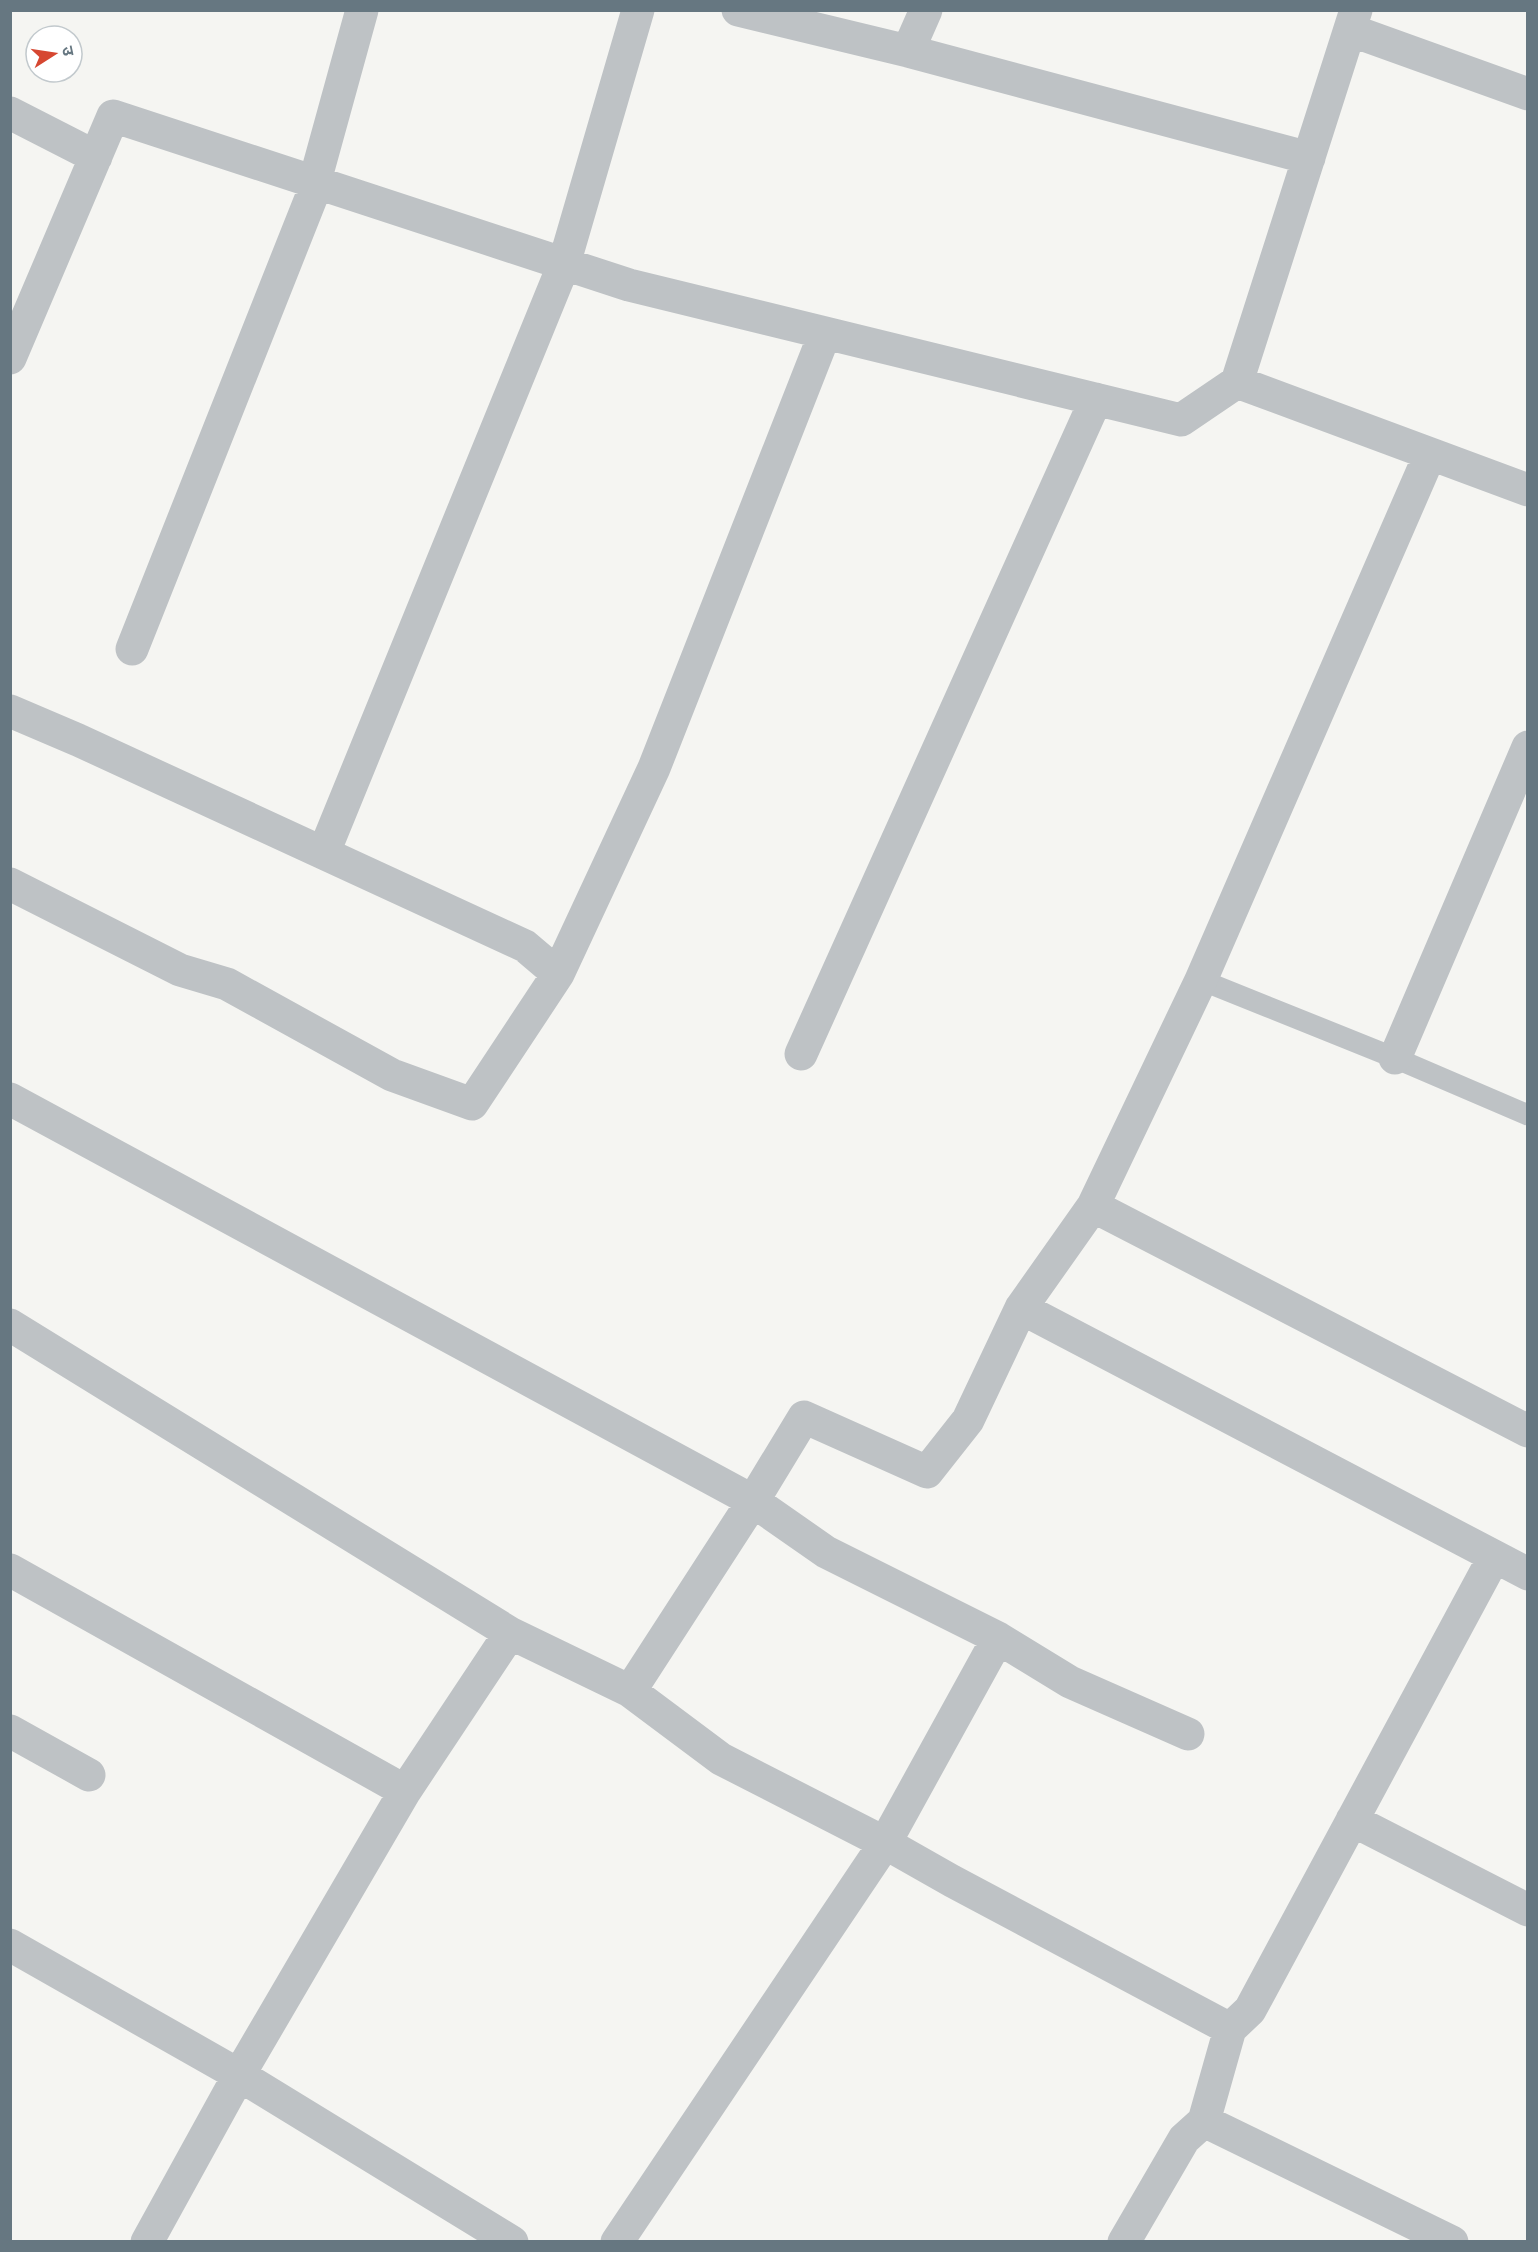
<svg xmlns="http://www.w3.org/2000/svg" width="1538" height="2252" font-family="'DejaVu Sans','Noto Sans Devanagari',sans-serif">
<rect width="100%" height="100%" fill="#f5f5f2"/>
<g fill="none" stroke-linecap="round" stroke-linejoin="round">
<!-- service -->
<path stroke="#bec2c5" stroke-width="21" d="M1201,980L1395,1058L1528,1115"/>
<!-- minor -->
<path stroke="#bec2c5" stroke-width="33" d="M738,10L908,51L1309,158
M1350,30L1528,94
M908,51L926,10
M10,113L96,157
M10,358L113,116L629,285L1181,420L1237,382L1356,10
M1237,382L1528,490
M132,649L317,183L316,177L362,10
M10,711L78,740L525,946L558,974
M324,852L564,264L638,10
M10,884L180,970L227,984L392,1075L472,1104L558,974L654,768L825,333
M801,1054L1096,399
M1395,1058L1528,747
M10,1099L753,1501L826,1552L998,1638L1070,1682L1188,1734
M1093,1206L1528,1431
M1021,1308L1528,1574
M10,1325L510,1633L630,1691L721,1759L885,1843L952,1881L1230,2029
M10,1570L405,1791
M630,1691L753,1501L804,1417L927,1472L968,1420L1021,1308L1093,1206L1201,980L1430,454
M10,1731L89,1775
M1352,1820L1528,1910
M10,1945L239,2075L512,2242
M1204,2121L1452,2242
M147,2242L239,2075L405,1791L510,1633
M617,2242L885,1843L998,1638
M1124,2242L1184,2139L1204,2121L1230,2029L1250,2010L1494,1557"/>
</g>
<!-- border -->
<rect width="1538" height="2252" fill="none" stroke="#667781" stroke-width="24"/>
<!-- north arrow -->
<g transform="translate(54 54) rotate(78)"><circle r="28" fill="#ffffff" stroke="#c2c9cd" stroke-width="1.5"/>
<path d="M0-4.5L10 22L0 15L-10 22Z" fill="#d64731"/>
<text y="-9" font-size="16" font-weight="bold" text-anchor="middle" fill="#667781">उ</text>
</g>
</svg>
